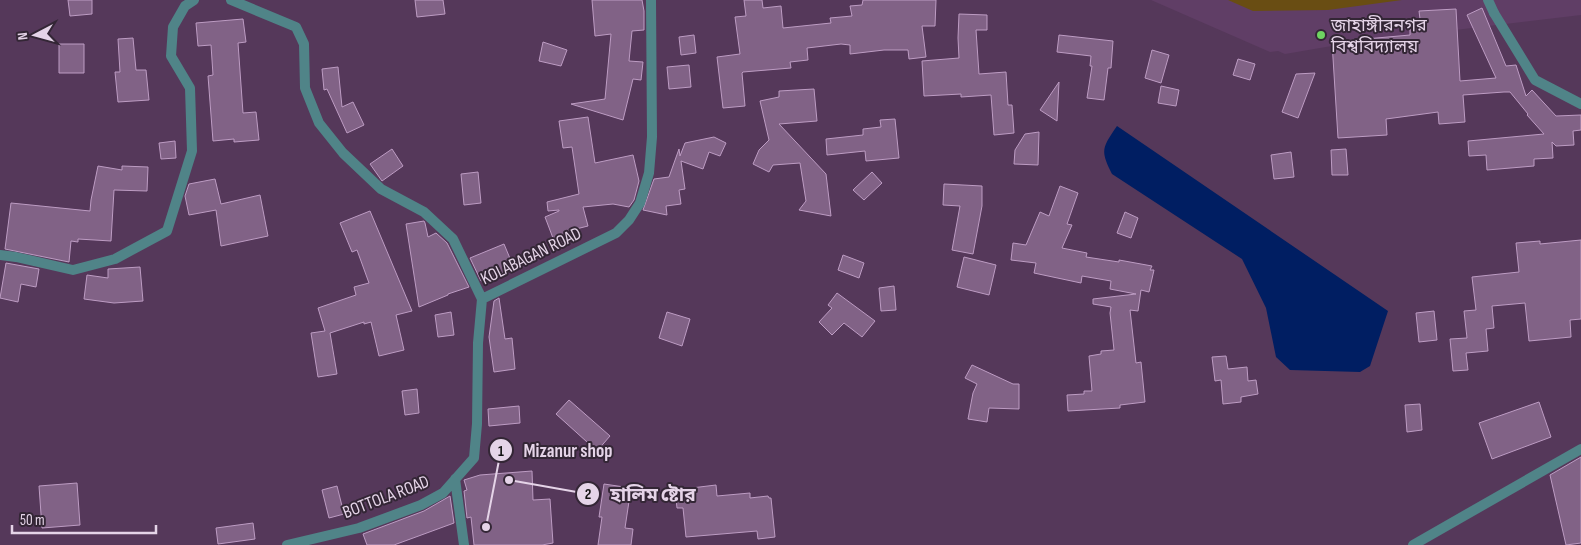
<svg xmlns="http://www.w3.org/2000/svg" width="1581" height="545" font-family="'Sofia Sans Condensed','Noto Sans Bengali',sans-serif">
<rect width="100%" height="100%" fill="#55385a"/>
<!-- built -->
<path fill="#603e66" d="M1151,0H1581V15L1355,42L1285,54L1278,51L1270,52Z"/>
<!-- green -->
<path fill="#694d13" d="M1228,0H1402L1328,10L1253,11Z"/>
<!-- water -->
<path fill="#001e62" d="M1117,126L1388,311L1370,366L1360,372L1290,370L1276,357L1266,308L1242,259L1112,174C1100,150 1102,148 1117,126Z"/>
<!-- building -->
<path fill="#816286" stroke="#bd9cc3" d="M68,0H92V14L70,16Z
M415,0H443L445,14L417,17Z
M592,0H642L644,11V30L632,31L629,61L643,62L641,80L633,79L623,120L571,104L605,99L611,34L595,36Z
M744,0H762L763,8L781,6L783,28L831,23L830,18L852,16L850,6L862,5L863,0H936L935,26H922L926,57L909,59L908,50H884L850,54V45L841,44L807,48L808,60L790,62L791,68L743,72L742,73L745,106L723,108L717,57L740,54L735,17L746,16Z
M1482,8L1506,66L1516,65L1526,96L1532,90L1556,116L1581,115V130L1573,131L1574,145L1556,146L1552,142L1553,158L1534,159V166L1487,170L1486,155L1469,156L1468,141L1544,134L1527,115L1528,114L1510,92H1504L1463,95L1465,122L1439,124L1438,112L1386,119L1387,135L1338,138L1332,42L1410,35V28L1421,27L1419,11L1456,9L1460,81L1496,78L1467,15Z
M959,14L987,15V30H976L979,74L1006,72L1008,105H1012L1014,133L994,135L991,95L961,97V94L924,96L922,61L959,58L958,38Z
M243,19L246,42L238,43L243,113L256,112L259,140L234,142V139L213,141L208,76L213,75L211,45L198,46L196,23Z
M694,35L696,53L681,55L679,37Z
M1059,35L1113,41L1111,68H1108L1104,100L1087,98L1092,66H1090L1091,56L1057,52Z
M133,38L136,70H146L149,100L118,102L115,72H120L118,39Z
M543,42L567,50L561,66L539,61Z
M59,44H84V73H59Z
M1152,50L1169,55L1161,83L1145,78Z
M1238,59L1255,64L1250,80L1233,75Z
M689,65L691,87L669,89L667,67Z
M338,67L342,107L353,102L364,125L347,133L327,89L324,90L322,69Z
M1315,73L1298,118L1282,112L1296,74Z
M1059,82L1057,121L1040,110Z
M1161,86L1179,90L1176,106L1158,103Z
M814,89L817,121L779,124L826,174L831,216L799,210L806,201L800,163L773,165L769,172L753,164L759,150L769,140L760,101L779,97V91Z
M588,117L595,163L633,155L639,181L634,200L629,207L613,204L583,207L588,226L572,230L575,239L556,246L545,217L559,211V210L548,211L547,202L579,194L572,147L563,148L559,121Z
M895,119L899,158L866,161L865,151L827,155L826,139L863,135V129L881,127L880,120Z
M1039,132L1038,165L1014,164L1015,150L1025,134Z
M714,137L726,143L720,156L709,152L703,169L681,161L685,189L679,190L681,204L666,206L667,215L643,210L654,179L669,177L679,149L680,156L685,143Z
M175,141L176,158L161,159L159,143Z
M392,149L403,166L382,181L370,164Z
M1346,149L1348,175H1332L1331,150Z
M1291,152L1294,177L1274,179L1271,155Z
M98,166L122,170V166L148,167L147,191L114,190L111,241L78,239V242L71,241L69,262L5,249L11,203L90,211L91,200Z
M478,172L481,203L464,205L461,174Z
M872,172L882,183L864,200L853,190Z
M215,179L221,204L260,195L268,236L221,246L216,210L189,215L185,196L189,184Z
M944,184L982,186V206L973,254L952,250L960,206L943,205Z
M1060,186L1078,193L1067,224L1072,225L1062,248L1087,253L1086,257L1119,262V260L1152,266L1150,270H1154L1149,292L1141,290L1138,311L1130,310L1136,363L1141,362L1145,402L1120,405V408L1068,411L1067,395L1084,394V391H1092L1089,356L1101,354V351L1114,350L1110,313L1111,307L1093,304V299L1136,294L1110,289L1111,281L1082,276L1081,283L1034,273L1036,263L1011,260L1013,243L1026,245L1040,212L1049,216Z
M370,211L412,311L396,315L404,350L379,356L371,322L364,324V322L330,333L337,374L318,377L311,333L325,331L318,308L356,295L354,287L369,283L357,250L352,252L340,223Z
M1125,212L1138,218L1131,238L1117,233Z
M424,221L425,223L428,237L436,233L447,243L469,287L448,294V295L419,307L406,224Z
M1581,240V319L1570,320L1571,337L1529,341L1525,303L1492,306L1494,328L1486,329L1488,351L1466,353L1468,370L1453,371L1450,339L1467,338L1464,311L1476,310L1472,277L1519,272L1516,243L1540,241V244Z
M504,244L514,268L481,281L470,258Z
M843,255L864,263L859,278L838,270Z
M964,257L996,265L989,295L957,287Z
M6,263L39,269L36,287L21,284L18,302L0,298Z
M140,267L143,301L114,303L84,299L87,275L108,278V269Z
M894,286L896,310L881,311L879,288Z
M837,293L875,321L862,337L844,323L832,335L819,322L832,308L828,305Z
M499,298L505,339L512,338L515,369L494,372L489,337L494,301Z
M1434,311L1437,340L1419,342L1416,313Z
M451,312L454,335L438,337L435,315Z
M667,312L690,319L682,346L659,338Z
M1226,356L1228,369L1247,367L1248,381L1256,380L1258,394L1241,397V402L1223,404L1221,380L1215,381L1212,357Z
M972,365L1013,384H1019V409L989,408L987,422L968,419L973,393L977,384L965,378Z
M417,389L419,413L405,415L402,391Z
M569,400L610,436L597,451L556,414Z
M1539,402L1551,437L1492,459L1479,423Z
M1420,404L1422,430L1407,432L1405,405Z
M519,406L520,423L489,426L488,409Z
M1581,457V543L1566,545L1550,475Z
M532,471L533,500L550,499L553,543L542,545H474L471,517L467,518L464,491L467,490L464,480L480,475Z
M77,483L80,525L42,528L39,486Z
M604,484L631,488L625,528L633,529L631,545H598L602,517H599Z
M716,485L717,496L750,493V498L768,496L769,498H771L775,537L758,539L757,531L686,537L683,508H677L675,490Z
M337,486L344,514L329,518L322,490Z
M450,496L454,523L394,545H367L363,534L424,511Z
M253,523L255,539L218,544L216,528Z"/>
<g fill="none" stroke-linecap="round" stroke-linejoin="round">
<!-- lane -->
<path stroke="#508488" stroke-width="10" d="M1488,0L1494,13"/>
<!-- street -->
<path stroke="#508488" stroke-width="10" d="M231,0L296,27L304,44L305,88L319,123L343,153L381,189L424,212L453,239L482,299
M1494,13L1535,80L1581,104
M0,255L16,257L73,270L115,259L167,231L192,151L190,88L171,56L173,27L185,6L194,0
M482,299L616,233L629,220L640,203L649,173L652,137L651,0
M455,479L464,545
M287,545L359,528L421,505L443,493L474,458L477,424L478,343L482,299
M1413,545L1581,449"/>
</g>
<!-- markers -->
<circle fill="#6ed361" stroke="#332635" stroke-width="2" cx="1321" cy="35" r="5"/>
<g text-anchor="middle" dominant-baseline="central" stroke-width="4" stroke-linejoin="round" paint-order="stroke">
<!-- poi labels -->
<g font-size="18" fill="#e5d4e8" stroke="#332635" text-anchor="start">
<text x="1331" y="25">জাহাঙ্গীরনগর<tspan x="1331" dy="21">বিশ্ববিদ্যালয়</tspan></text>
</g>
<!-- street labels -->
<g font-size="18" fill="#e5d4e8" stroke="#332635">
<text transform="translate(531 256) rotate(-26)">KOLABAGAN ROAD</text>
<text transform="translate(386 497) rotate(-21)">BOTTOLA ROAD</text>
</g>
</g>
<!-- callouts -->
<path fill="none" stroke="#e5d4e8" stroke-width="2" d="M486 527L501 450M509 480L588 494"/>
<g fill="#e5d4e8" stroke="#332635" stroke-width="2">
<circle cx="486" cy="527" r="5"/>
<circle cx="509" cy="480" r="5"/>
<circle cx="501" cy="450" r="12"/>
<circle cx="588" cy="494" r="12"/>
</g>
<g font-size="15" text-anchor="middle" font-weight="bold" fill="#111">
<text x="501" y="456">1</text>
<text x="588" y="499">2</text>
</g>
<g font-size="19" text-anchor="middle" font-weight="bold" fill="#e5d4e8" stroke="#332635" stroke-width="4" stroke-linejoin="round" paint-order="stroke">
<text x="568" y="457">Mizanur shop</text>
<text x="653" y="501">হালিম ষ্টোর</text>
</g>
<!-- north arrow -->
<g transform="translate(35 35) rotate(264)" stroke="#332635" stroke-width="4" paint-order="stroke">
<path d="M0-4L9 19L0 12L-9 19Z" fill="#e5d4e8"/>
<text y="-8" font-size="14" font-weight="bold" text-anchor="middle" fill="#e5d4e8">N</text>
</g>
<!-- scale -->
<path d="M12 525v8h144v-8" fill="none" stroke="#e5d4e8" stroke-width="2.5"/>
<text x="20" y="525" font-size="15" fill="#e5d4e8" stroke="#332635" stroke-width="4" paint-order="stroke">50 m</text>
</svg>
